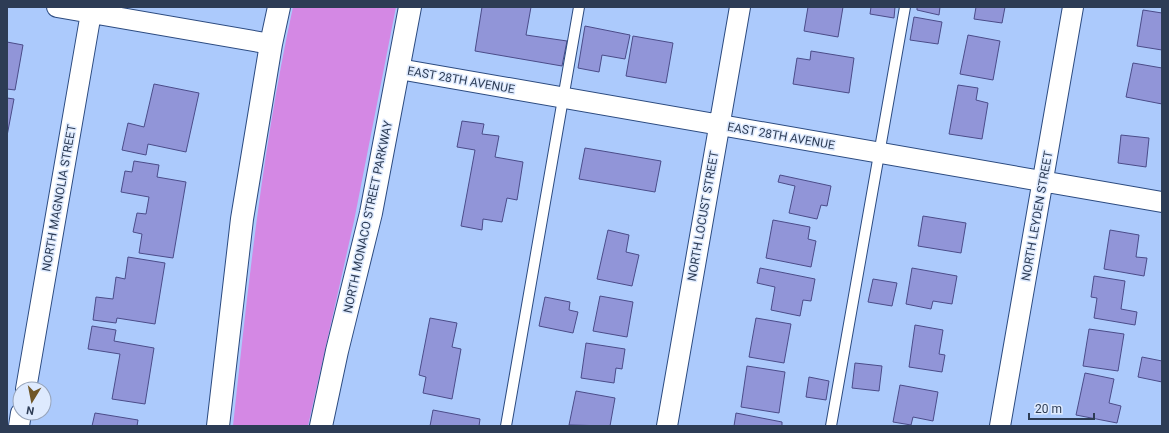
<svg xmlns="http://www.w3.org/2000/svg" width="1169" height="433" font-family="Roboto,sans-serif">
<rect width="100%" height="100%" fill="#accafc"/>
<!-- green -->
<path fill="#d488e4" d="M293,7H396L354,221L308,426H233C248,286 263,145 293,7Z"/>
<!-- building -->
<path fill="#9195d8" stroke="#4b4c89" d="M482,7H531L526,35L567,41L562,66L475,51Z
M808,7H843L838,37L804,31Z
M871,7H895L894,18L870,14Z
M917,7H940L939,15L917,10Z
M976,7H1005L1002,23L974,19Z
M1143,10L1162,13V50L1137,46Z
M914,17L942,22L938,44L910,40Z
M585,26L630,35L625,59L602,55L599,72L578,68Z
M968,35L1000,41L993,80L960,74Z
M633,36L673,43L666,83L626,76Z
M7,42L23,45L15,90L7,89Z
M811,51L854,58L849,93L793,84L797,58L810,60Z
M1133,63L1162,68V104L1126,97Z
M154,84L199,93L186,152L148,144L146,155L122,150L128,123L144,127Z
M958,85L978,88L976,100L988,103L982,139L949,134Z
M7,98L14,99L7,136Z
M462,121L484,124L482,134L499,136L495,157L523,162L517,200L507,198L502,222L483,219L482,230L461,226L475,150L457,147Z
M1121,135L1149,138L1146,167L1118,163Z
M585,148L661,161L655,192L579,179Z
M134,161L159,165L157,177L186,182L173,258L139,253L142,234L133,232L137,213L146,214L149,197L121,192L125,171L132,172Z
M780,175L831,186L827,206L821,205L817,219L789,213L795,186L778,182Z
M923,216L966,223L961,253L918,246Z
M773,220L810,227L808,239L816,241L811,267L766,258Z
M608,230L629,235L626,252L639,255L632,286L597,279Z
M1110,230L1139,235L1136,257L1147,258L1144,276L1104,269Z
M128,257L165,263L155,324L117,318L116,323L93,320L96,297L113,299L116,277L125,279Z
M760,268L815,279L811,301L803,300L800,316L771,310L775,287L757,283Z
M912,268L957,276L952,304L933,301L931,309L906,304Z
M1094,276L1125,281L1121,309L1137,312L1135,325L1094,318L1097,298L1091,297Z
M873,279L897,283L892,306L868,302Z
M600,296L633,302L627,337L593,331Z
M545,297L570,302L569,310L578,312L573,333L539,326Z
M430,318L457,323L452,347L461,349L452,399L423,393L426,377L419,375Z
M756,318L791,324L784,363L749,357Z
M915,325L943,330L939,354L945,355L942,372L909,367Z
M92,326L116,330L114,341L154,348L145,404L112,399L120,354L88,349Z
M1089,329L1124,334L1118,371L1083,366Z
M586,343L625,349L622,369L616,368L614,383L581,378Z
M1142,357L1162,361V382L1138,377Z
M855,363L882,366L879,391L852,388Z
M747,366L785,372L779,413L741,407Z
M1085,373L1114,379L1109,403L1121,406L1117,423L1076,415Z
M809,377L829,381L826,400L806,397Z
M900,385L938,392L933,421L913,417L911,425L893,422Z
M576,391L615,398L610,426L569,425Z
M433,410L480,419L479,426H430Z
M95,413L138,420L137,426H92Z
M736,413L782,422V426H734Z"/>
<g fill="none" stroke-linecap="round" stroke-linejoin="round">
<!-- lane casing -->
<g stroke="#2c4b80" stroke-width="12">
<path id="lane" d="M506,426L579,7
M831,426L905,7"/>
</g>
<!-- street casing -->
<g stroke="#2c4b80" stroke-width="22">
<path id="street" d="M57,7L271,44
M399,69L1162,202
M26,389L92,7
M19,426L21,413
M667,426L740,7
M1000,426L1073,7"/>
</g>
<!-- secondary casing -->
<g stroke="#2c4b80" stroke-width="24">
<path id="secondary" d="M218,426L242,219L271,44L279,7
M321,426L337,351L371,213L410,7"/>
</g>
<!-- lane -->
<use href="#lane" stroke="#fff" stroke-width="10"/>
<!-- street -->
<use href="#street" stroke="#fff" stroke-width="20"/>
<!-- secondary -->
<use href="#secondary" stroke="#fff" stroke-width="22"/>
</g>
<g text-anchor="middle" dominant-baseline="central" stroke-width="3" stroke-linejoin="round" paint-order="stroke">
<!-- street labels -->
<g font-size="12" fill="#2d3c55" stroke="#deeafe">
<text transform="translate(461 80) rotate(10)">EAST 28TH AVENUE</text>
<text transform="translate(781 136) rotate(10)">EAST 28TH AVENUE</text>
<text transform="translate(59 198) rotate(-80)">NORTH MAGNOLIA STREET</text>
<text transform="translate(703 216) rotate(-80)">NORTH LOCUST STREET</text>
<text transform="translate(1037 216) rotate(-80)">NORTH LEYDEN STREET</text>
<text transform="translate(368 217) rotate(-78)">NORTH MONACO STREET PARKWAY</text>
</g>
</g>
<!-- border -->
<rect width="1169" height="433" fill="none" stroke="#2d3c55" stroke-width="16"/>
<!-- north arrow -->
<g transform="translate(32 401) rotate(190)"><circle r="19" fill="#deeafe" stroke="#97a4ba"/>
<path d="M0-3L7 15L0 10L-7 15Z" fill="#705728"/>
<text y="-6" font-size="11" font-weight="bold" text-anchor="middle" fill="#2d3c55">N</text>
</g>
<!-- scale -->
<path d="M1029 413v6h65v-6" fill="none" stroke="#2d3c55" stroke-width="2"/>
<text x="1035" y="413" font-size="12" fill="#2d3c55" stroke="#deeafe" stroke-width="3" paint-order="stroke">20 m</text>
</svg>
